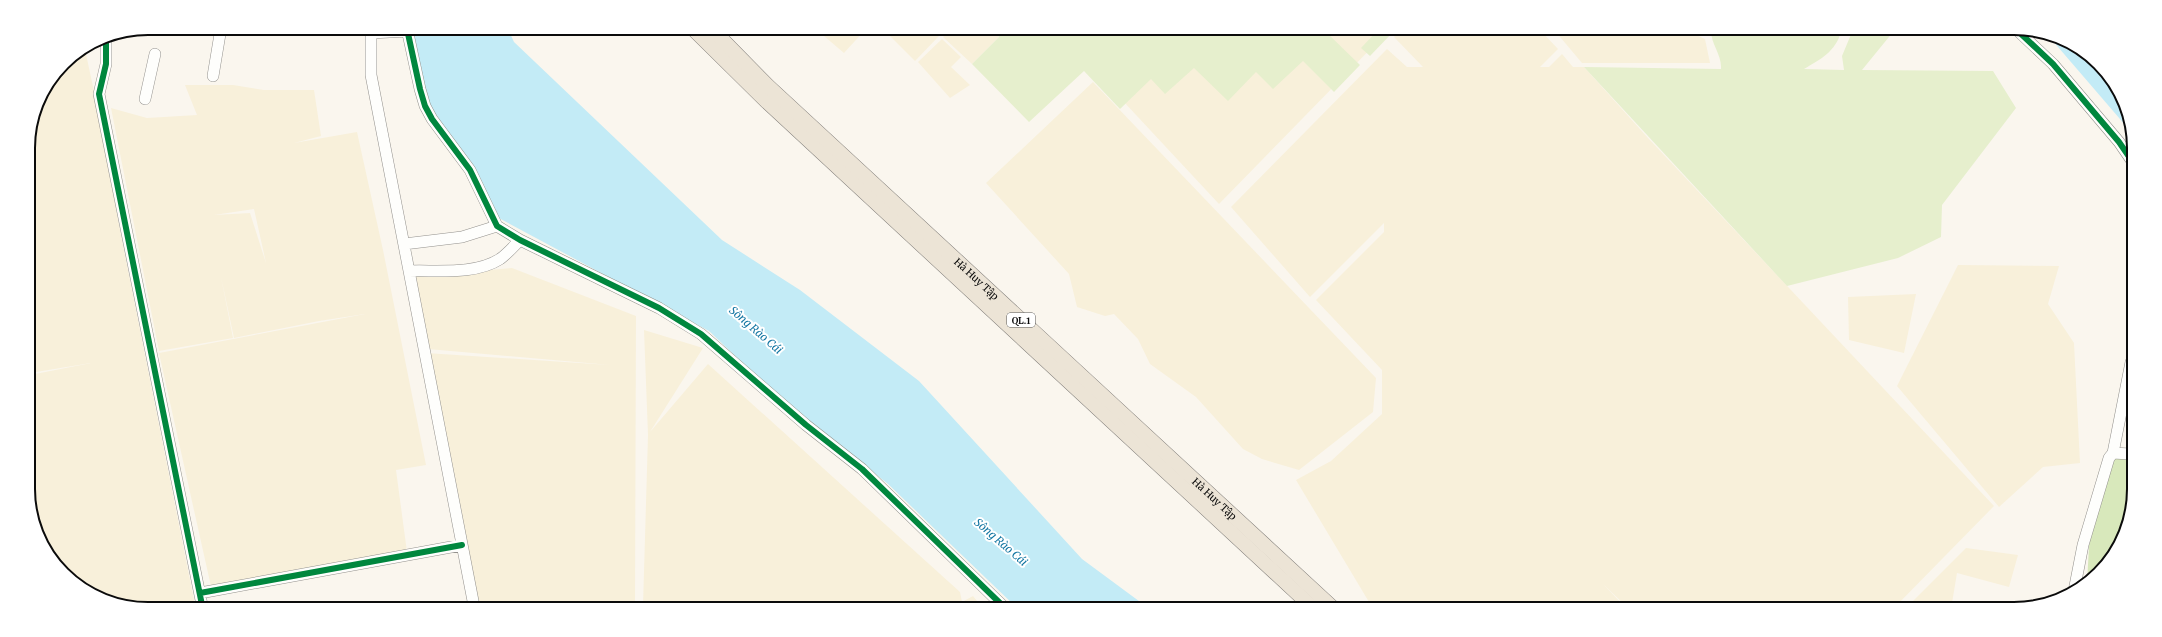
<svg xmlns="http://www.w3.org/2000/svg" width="2162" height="637" font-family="Merriweather,serif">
<rect width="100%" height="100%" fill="#faf6ee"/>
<!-- farmland -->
<path fill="#f8f0da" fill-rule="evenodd" d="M829,29L865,30L844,53L824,36Z
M895,30H932L939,36L915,61L889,35Z
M950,30H991L999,37L972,64L943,37Z
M1136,30L1355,31L1360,32L1362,31H1388L1219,204L1096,72Z
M1399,31H1541L1558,49L1540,67H1549L1562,54L1573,67H1584L1648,138L1994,506L1894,608H1628L1603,584L1626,608L1372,607L1296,480L1331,461L1382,414V370L1316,300L1384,232V223L1310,297L1231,207L1387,49L1407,67H1423L1394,37Z
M1555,31H1682L1692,33L1705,39L1710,63H1582Z
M942,39L961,57L951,67L970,85L950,98L918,62Z
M79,53L86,54L95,96L121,235L195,605H117L88,593L58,568L30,512V375L91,363L30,373L28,141L37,102L63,63Z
M1093,82L1376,378L1373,412L1299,470L1262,459L1243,449L1196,397L1150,364L1138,339L1114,314L1105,316L1077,307L1069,274L986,183Z
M185,85H233L264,90H314L321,136L294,143L357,132L383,250L426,465L396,470L407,552L212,591L159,353L365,314L319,321L234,338L221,277L233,338L159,351L111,108L147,118L197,115ZM254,209L266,263L250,213L214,215Z
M1958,265L2059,266L2048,304L2074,343L2080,463L2043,467L1999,507L1897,386Z
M512,268L636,316L635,606H477L426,353L610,365L428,349L413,276Z
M1916,294L1904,353L1849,340L1848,297Z
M644,330L703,348L650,432L708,364L960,592L962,602L973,596L982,607L643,606L648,435Z
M1966,548L2018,555L2009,587L1957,573L1951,609H1905Z"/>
<!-- green -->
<path fill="#e6efcd" d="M994,30L1325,31L1360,65L1334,92L1303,61L1273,89L1256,72L1228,101L1194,68L1165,94L1151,79L1120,109L1084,71L1029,122L972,64L999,37Z
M1377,31H1394L1370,56L1361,48Z
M1711,31L1773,33L1841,32C1835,52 1821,59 1804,69L1844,70L1842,56L1852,32H1893L1862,70L1993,71L2016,108L1942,205L1941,237L1898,258L1787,286L1584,67L1721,69C1722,55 1711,44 1711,31Z"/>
<!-- forest -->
<path fill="#d8e8bb" d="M2126,259L2131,261L2130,444H2126Z
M2106,452L2130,457C2130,475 2133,503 2130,519C2126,540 2104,572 2087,583L2089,546Z"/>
<!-- water -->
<path fill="#c3ebf6" d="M410,29H508L514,42L722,240L800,290L919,381L1082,559L1147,607H1016L888,484L778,397L709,331L497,217L431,109Z
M2046,33L2074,44L2104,69L2132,125V133Z"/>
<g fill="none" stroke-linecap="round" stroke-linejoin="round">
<!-- minor casing -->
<g stroke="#93918d" stroke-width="12">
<path id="minor" d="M371,28V75L474,606
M407,29L420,89L425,106L432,119L470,170L497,226L520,240L659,308L701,334L806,425L862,469L1004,607
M2019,32L2053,64L2119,142L2132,161
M371,33L408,31
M106,36V64L99,94L202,605
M213,76L221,28
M145,99L155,54
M404,244L462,237L497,226
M409,271C438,270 475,275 500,259C507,254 514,246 520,240
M2113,453L2131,362
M2074,591L2083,545L2109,458L2113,453L2130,454
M200,593L462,545"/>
</g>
<!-- major casing -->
<g stroke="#807e7a" stroke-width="15">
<g id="major">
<path d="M693,29L766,101L1312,607"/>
<path id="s1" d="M712,29L768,86L1332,607"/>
</g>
</g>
<!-- minor -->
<use href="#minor" stroke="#fefefc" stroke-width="11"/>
<!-- major -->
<use href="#major" stroke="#ece4d6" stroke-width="14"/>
<!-- cycleway casing -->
<g stroke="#fff" stroke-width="8">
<path id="cycleway" d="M407,29L420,89L425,106L432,119L470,170L497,226L520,240L659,308L701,334L806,425L862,469L1004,607
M2019,32L2053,64L2119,142L2132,161
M106,36V64L99,94L202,605
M200,593L462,545"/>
</g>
<!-- cycleway -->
<use href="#cycleway" stroke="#00873e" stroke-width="6"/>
</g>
<g text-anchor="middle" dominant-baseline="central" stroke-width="4" stroke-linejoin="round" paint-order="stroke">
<!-- shield labels -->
<rect fill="#fff" stroke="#545454" stroke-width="1" x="1007" y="313" width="28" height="14" rx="3"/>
<g font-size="9" font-weight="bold" fill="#0b0b0b">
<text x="1021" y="320">QL.1</text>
</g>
<!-- street labels -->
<g font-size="10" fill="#0b0b0b" stroke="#fff">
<text stroke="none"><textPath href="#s1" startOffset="364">Hà Huy Tập</textPath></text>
<text stroke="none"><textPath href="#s1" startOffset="688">Hà Huy Tập</textPath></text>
</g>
<!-- water labels -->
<g font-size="11" font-style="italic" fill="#1074a1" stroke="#fff">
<text transform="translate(756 330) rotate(41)">Sông Rào Cái</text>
<text transform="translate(1001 542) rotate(41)">Sông Rào Cái</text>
</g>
</g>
<!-- crop -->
<path d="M0 0H2162V637H0ZM148 35H2014A113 113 0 0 1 2127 148V489A113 113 0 0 1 2014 602H148A113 113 0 0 1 35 489V148A113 113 0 0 1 148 35Z" fill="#fff" fill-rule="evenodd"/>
<path fill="none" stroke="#0b0b0b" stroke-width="2" d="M148 35H2014A113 113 0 0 1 2127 148V489A113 113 0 0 1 2014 602H148A113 113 0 0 1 35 489V148A113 113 0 0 1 148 35Z"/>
</svg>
